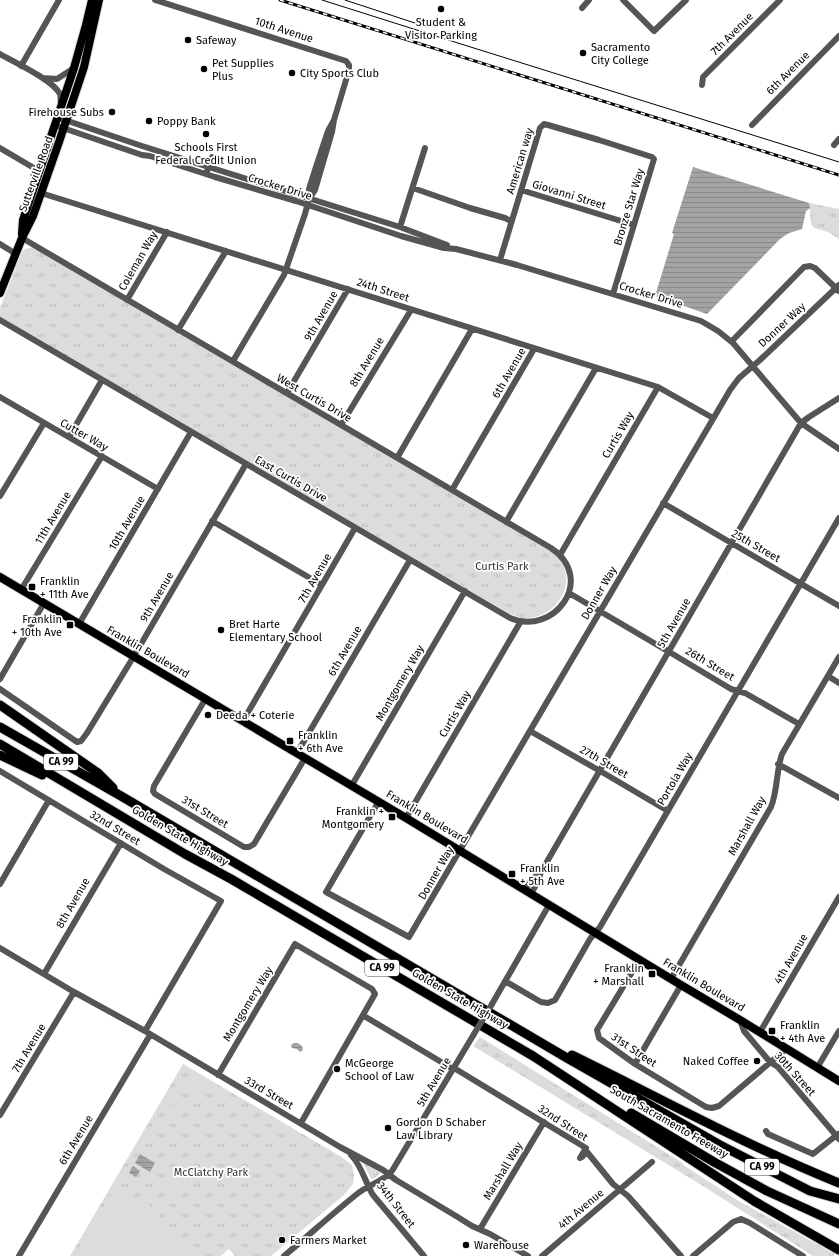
<svg xmlns="http://www.w3.org/2000/svg" width="839" height="1256" font-family="'Fira Sans',sans-serif">
<defs>
<pattern id="grass-tufts" width="24" height="20" patternUnits="userSpaceOnUse"><rect width="24" height="20" fill="#dcdcdc"/><path d="M3 7l-1-3M5 7V3M7 7l1-3M15 17l-1-3M17 17v-4M19 17l1-3" fill="none" stroke="#bbb"/></pattern>
<pattern id="water-rules" width="6" height="5" patternUnits="userSpaceOnUse"><rect width="6" height="5" fill="#a3a3a3"/><path d="M0 2.5h6" fill="none" stroke="#8b8b8b"/></pattern>
</defs>
<rect width="100%" height="100%" fill="#fff"/>
<!-- grass -->
<path fill="url(#grass-tufts)" d="M809,203L839,209V239L828,232L814,228L811,224Z
M33,247L557,555C561,561 565,568 566,575C569,599 545,621 522,618C518,617 514,615 510,614L0,318V308L22,252L25,249Z
M480,1037L681,1162L685,1166L737,1200L835,1254L833,1256H813L703,1186L473,1046Z
M183,1064L340,1156L352,1165L354,1176L353,1184L345,1194L271,1256H235L229,1249L221,1256H70Z
M363,1162L381,1173L373,1179H371Z"/>
<!-- pitch -->
<path fill="#dcdcdc" d="M191,1076L204,1084L206,1097L202,1103L175,1086L178,1080Z
M172,1096L189,1106L184,1113L168,1104Z
M166,1106L182,1116L178,1123L162,1113Z
M165,1177L177,1184L170,1196L158,1188Z
M114,1190L148,1203L193,1256H74L89,1241L85,1238Z"/>
<!-- water -->
<path fill="url(#water-rules)" d="M693,167L809,203L810,208L806,211L802,229L789,233L780,239L707,314L655,296L674,234L672,233Z
M294,1043H298L302,1046L303,1050L300,1052L297,1049L292,1048L291,1045Z
M140,1154L155,1163L150,1172L135,1163Z
M133,1166L140,1171L136,1177L129,1173Z"/>
<g fill="none" stroke-linecap="round" stroke-linejoin="round">
<!-- major casing -->
<g stroke="#dbdbdb" stroke-width="10">
<path id="major" d="M22,234L23,220L74,68L86,25L92,0
M0,293L22,238L33,216L59,142L84,67L99,0
M0,577L406,818L681,985L740,1020L839,1081"/>
</g>
<!-- highway casing -->
<g stroke="#dbdbdb" stroke-width="11">
<path id="highway" d="M0,705L98,773L113,788
M0,727L121,796L567,1058L720,1145L810,1191L839,1199
M0,744L185,854L231,879L533,1056L754,1201L839,1250
M0,755L42,775
M572,1055C660,1098 747,1146 839,1183
M631,1113L714,1162L767,1191L839,1224"/>
</g>
<!-- minor -->
<path stroke="#555" stroke-width="6" d="M155,0L346,61L349,65V70L334,120
M623,0L654,31L686,0
M582,8L589,0
M0,54C14,62 53,80 60,94C61,96 60,100 61,103
M21,66L59,0
M43,78L57,79L74,68
M702,85L703,77L780,0
M62,119L142,146L400,227L447,245
M752,125L839,36
M60,127L142,155L150,156L215,177L296,201L401,236L444,248L456,249L517,265L701,321L718,331L733,343L801,423L839,449
M834,145L839,139
M0,148L39,171
M207,171L212,157
M413,188L470,208L505,218L511,221
M521,190L634,225
M41,193L658,387L713,418
M400,227L425,148
M0,244L16,254
M500,260L540,128L544,124L548,125L599,140L652,157L654,159L613,294
M127,300L167,232
M0,320L510,618C554,637 597,579 551,548L22,238
M178,330L226,251
M732,341L804,267L810,266L815,268L839,291
M233,361L284,275L305,214L309,199V189L316,167L328,131L334,120L332,132L315,190L309,199
M287,393L348,289
M0,397L158,489
M341,425L411,310
M69,437L102,380
M397,458L472,329
M452,490L534,349
M0,496L44,423
M663,503L839,606
M212,521L322,585
M506,522L596,368
M560,555L658,387
M21,590L102,456
M569,593L676,656L731,689L745,693L799,724
M79,624L191,432
M828,676L839,683
M0,679L44,603
M0,689L77,742L81,741L87,733L134,656L246,464
M206,698L154,786L153,791L155,794L244,847H249L254,844L305,758
M243,721L355,528
M530,731L607,775L668,811
M297,753L410,560
M778,764L839,798
M0,771L164,869L221,901L145,1031
M352,785L465,591
M379,801L326,892L409,937L730,390L739,378L760,360L839,285
M406,818L521,621
M0,884L49,800
M525,890L532,879L541,872
M531,894L538,881L541,872L801,423L809,417L839,398
M0,948L74,992L145,1031L340,1147L383,1170L396,1180L456,1216L472,1226L490,1234L528,1256
M640,959L597,1030L599,1038L635,1064L706,1107L712,1108L719,1106L786,1049
M44,974L121,843
M671,979L771,807C778,789 776,771 782,754L839,657
M505,981L541,1002L548,1003L555,1000L590,939L600,927L839,518
M492,1004L549,905
M364,1016L453,1069
M740,1020L744,1031L770,1062L778,1067L839,1139
M760,1032L839,897
M635,1064L681,985
M454,1068L586,1148L580,1158
M817,1068L839,1031
M218,1075L295,944L372,989L375,994L301,1123
M0,1115L74,992
M766,1131L768,1134L813,1154L838,1134
M351,1155C362,1166 365,1182 373,1195L424,1256
M582,1157L587,1152L613,1184L628,1196L681,1256
M480,1229L544,1122
M19,1256L150,1035
M284,1256C308,1236 332,1214 357,1194C368,1185 382,1182 392,1171L474,1034
M542,1256L652,1162
M693,1256L733,1222L741,1219L750,1223L803,1256"/>
<!-- major -->
<use href="#major" stroke="#000" stroke-width="8"/>
<!-- highway -->
<use href="#highway" stroke="#000" stroke-width="9"/>
<!-- tram -->
<path stroke="#000" stroke-width="1" d="M322,0C494,55 667,108 839,162
M345,0L427,27"/>
<!-- rail casing -->
<g stroke="#000" stroke-width="3">
<path id="rail" d="M280,0L839,175"/>
</g>
<!-- rail -->
<use href="#rail" stroke="#fff" stroke-width="1.5" stroke-dasharray="4.5" stroke-linecap="butt"/>
<!-- minor-bridge -->
<path stroke="#555" stroke-width="6" d="M474,1034L492,1004"/>
</g>
<!-- markers -->
<g fill="#000" stroke="#fff" stroke-width="1.5">
<circle cx="441" cy="9" r="4"/>
<circle cx="188" cy="40" r="4"/>
<circle cx="583" cy="53" r="4"/>
<circle cx="204" cy="69" r="4"/>
<circle cx="292" cy="73" r="4"/>
<circle cx="112" cy="112" r="4"/>
<circle cx="149" cy="121" r="4"/>
<circle cx="206" cy="134" r="4"/>
<rect x="28" y="583" width="8" height="8" rx="2"/>
<rect x="66" y="621" width="8" height="8" rx="2"/>
<circle cx="221" cy="630" r="4"/>
<circle cx="208" cy="715" r="4"/>
<rect x="286" y="737" width="8" height="8" rx="2"/>
<rect x="388" y="813" width="8" height="8" rx="2"/>
<rect x="508" y="870" width="8" height="8" rx="2"/>
<rect x="648" y="970" width="8" height="8" rx="2"/>
<rect x="768" y="1027" width="8" height="8" rx="2"/>
<circle cx="757" cy="1061" r="4"/>
<circle cx="337" cy="1069" r="4"/>
<circle cx="388" cy="1128" r="4"/>
<circle cx="282" cy="1240" r="4"/>
<circle cx="466" cy="1245" r="4"/>
</g>
<g text-anchor="middle" dominant-baseline="central" stroke-width="3.5" stroke-linejoin="round" paint-order="stroke">
<!-- shield labels -->
<g fill="#fff" stroke="#4c4c4c" stroke-width="1">
<rect x="44" y="754" width="34" height="16" rx="3"/>
<rect x="365" y="960" width="34" height="16" rx="3"/>
<rect x="745" y="1159" width="34" height="16" rx="3"/>
</g>
<g font-size="10" font-weight="bold" fill="#000">
<text x="61" y="762">CA 99</text>
<text x="382" y="968">CA 99</text>
<text x="762" y="1167">CA 99</text>
</g>
<!-- poi labels -->
<g font-size="11" fill="#000" stroke="#fff" text-anchor="start">
<text x="441" y="22" text-anchor="middle">Student &amp;<tspan x="441" dy="13">Visitor Parking</tspan></text>
<text x="196" y="40">Safeway</text>
<text x="591" y="47">Sacramento<tspan x="591" dy="13">City College</tspan></text>
<text x="212" y="63">Pet Supplies<tspan x="212" dy="13">Plus</tspan></text>
<text x="300" y="73">City Sports Club</text>
<text x="104" y="112" text-anchor="end">Firehouse Subs</text>
<text x="157" y="121">Poppy Bank</text>
<text x="206" y="147" text-anchor="middle">Schools First<tspan x="206" dy="13">Federal Credit Union</tspan></text>
<text x="40" y="581">Franklin<tspan x="40" dy="13">+ 11th Ave</tspan></text>
<text x="62" y="619" text-anchor="end">Franklin<tspan x="62" dy="13">+ 10th Ave</tspan></text>
<text x="229" y="624">Bret Harte<tspan x="229" dy="13">Elementary School</tspan></text>
<text x="216" y="715">Deeda + Coterie</text>
<text x="298" y="735">Franklin<tspan x="298" dy="13">+ 6th Ave</tspan></text>
<text x="384" y="811" text-anchor="end">Franklin +<tspan x="384" dy="13">Montgomery</tspan></text>
<text x="520" y="868">Franklin<tspan x="520" dy="13">+ 5th Ave</tspan></text>
<text x="644" y="968" text-anchor="end">Franklin<tspan x="644" dy="13">+ Marshall</tspan></text>
<text x="780" y="1025">Franklin<tspan x="780" dy="13">+ 4th Ave</tspan></text>
<text x="749" y="1061" text-anchor="end">Naked Coffee</text>
<text x="345" y="1063">McGeorge<tspan x="345" dy="13">School of Law</tspan></text>
<text x="396" y="1122">Gordon D Schaber<tspan x="396" dy="13">Law Library</tspan></text>
<text x="290" y="1240">Farmers Market</text>
<text x="474" y="1245">Warehouse</text>
</g>
<!-- street labels -->
<g font-size="11" fill="#000" stroke="#fff">
<text transform="translate(284 30) rotate(18)">10th Avenue</text>
<text transform="translate(732 34) rotate(-45)">7th Avenue</text>
<text transform="translate(788 73) rotate(-45)">6th Avenue</text>
<text transform="translate(520 161) rotate(-73)">American way</text>
<text transform="translate(36 174) rotate(-70)">Sutterville Road</text>
<text transform="translate(280 187) rotate(17)">Crocker Drive</text>
<text transform="translate(569 195) rotate(17)">Giovanni Street</text>
<text transform="translate(629 207) rotate(-73)">Bronze Star Way</text>
<text transform="translate(138 261) rotate(-60)">Coleman Way</text>
<text transform="translate(383 290) rotate(18)">24th Street</text>
<text transform="translate(651 295) rotate(17)">Crocker Drive</text>
<text transform="translate(321 316) rotate(-60)">9th Avenue</text>
<text transform="translate(782 325) rotate(-43)">Donner Way</text>
<text transform="translate(367 362) rotate(-59)">8th Avenue</text>
<text transform="translate(509 373) rotate(-60)">6th Avenue</text>
<text transform="translate(314 398) rotate(30)">West Curtis Drive</text>
<text transform="translate(84 435) rotate(30)">Cutter Way</text>
<text transform="translate(618 435) rotate(-60)">Curtis Way</text>
<text transform="translate(291 479) rotate(30)">East Curtis Drive</text>
<text transform="translate(53 518) rotate(-59)">11th Avenue</text>
<text transform="translate(127 523) rotate(-60)">10th Avenue</text>
<text transform="translate(756 546) rotate(30)">25th Street</text>
<text transform="translate(315 578) rotate(-60)">7th Avenue</text>
<text transform="translate(599 593) rotate(-60)">Donner Way</text>
<text transform="translate(157 597) rotate(-60)">9th Avenue</text>
<text transform="translate(674 623) rotate(-60)">5th Avenue</text>
<text transform="translate(345 651) rotate(-60)">6th Avenue</text>
<text transform="translate(148 652) rotate(30)">Franklin Boulevard</text>
<text transform="translate(710 664) rotate(31)">26th Street</text>
<text transform="translate(400 683) rotate(-60)">Montgomery Way</text>
<text transform="translate(455 714) rotate(-60)">Curtis Way</text>
<text transform="translate(604 762) rotate(30)">27th Street</text>
<text transform="translate(675 779) rotate(-60)">Portola Way</text>
<text transform="translate(205 812) rotate(31)">31st Street</text>
<text transform="translate(427 817) rotate(31)">Franklin Boulevard</text>
<text transform="translate(747 826) rotate(-61)">Marshall Way</text>
<text transform="translate(115 828) rotate(31)">32nd Street</text>
<text transform="translate(180 836) rotate(30)">Golden State Highway</text>
<text transform="translate(436 873) rotate(-60)">Donner Way</text>
<text transform="translate(73 903) rotate(-60)">8th Avenue</text>
<text transform="translate(791 959) rotate(-60)">4th Avenue</text>
<text transform="translate(704 985) rotate(31)">Franklin Boulevard</text>
<text transform="translate(460 999) rotate(30)">Golden State Highway</text>
<text transform="translate(248 1004) rotate(-59)">Montgomery Way</text>
<text transform="translate(29 1048) rotate(-59)">7th Avenue</text>
<text transform="translate(634 1050) rotate(34)">31st Street</text>
<text transform="translate(795 1074) rotate(48)">30th Street</text>
<text transform="translate(434 1082) rotate(-59)">5th Avenue</text>
<text transform="translate(269 1093) rotate(30)">33rd Street</text>
<text transform="translate(669 1122) rotate(30)">South Sacramento Freeway</text>
<text transform="translate(563 1123) rotate(33)">32nd Street</text>
<text transform="translate(76 1140) rotate(-59)">6th Avenue</text>
<text transform="translate(503 1171) rotate(-59)">Marshall Way</text>
<text transform="translate(396 1205) rotate(52)">34th Street</text>
<text transform="translate(581 1209) rotate(-40)">4th Avenue</text>
</g>
<!-- park labels -->
<g font-size="11" fill="#333" stroke="#fff">
<text x="502" y="566">Curtis Park</text>
<text x="211" y="1172">McClatchy Park</text>
</g>
</g>
</svg>
